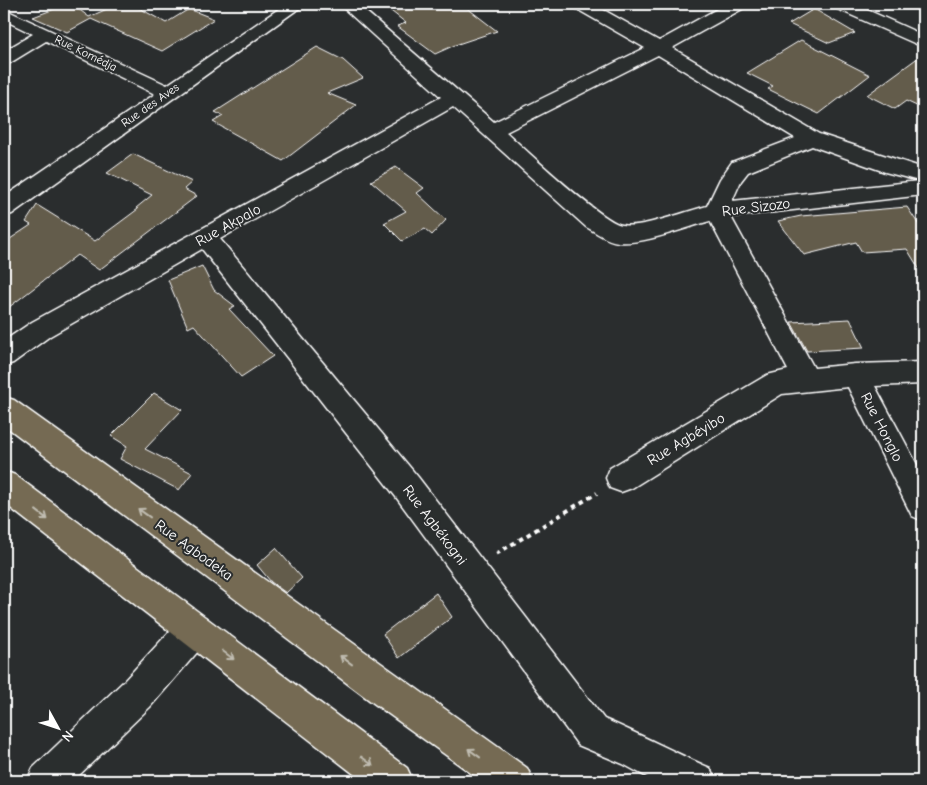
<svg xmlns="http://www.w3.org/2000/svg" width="927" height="785" font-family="'Comic Neue',sans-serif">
<rect width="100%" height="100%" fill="#2a2d2e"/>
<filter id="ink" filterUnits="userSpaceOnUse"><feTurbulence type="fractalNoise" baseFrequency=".02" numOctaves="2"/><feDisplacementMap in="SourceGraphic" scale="10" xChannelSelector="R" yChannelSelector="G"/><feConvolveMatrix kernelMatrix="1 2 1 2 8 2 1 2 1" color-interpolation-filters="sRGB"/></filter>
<g filter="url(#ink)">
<!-- building -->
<path fill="#645b4c" stroke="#fff" d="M68,4H72L89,17L118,4H132L166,23L189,9L214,19L162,51L91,19L67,32L33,17Z
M382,4H462L497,31L455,45L435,54L397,26L406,23Z
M814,9L855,33L829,43L789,24Z
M801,40L870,75L819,114L768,89L773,86L747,73Z
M317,47L343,60L363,78L327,93L356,105L283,161L213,122L223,116L215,112Z
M923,54V109L906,101L895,109L867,95Z
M133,154L192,182L184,189L197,196L99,270L77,255L4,311V243L31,225L26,222L37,205L95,241L138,209L136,208L152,195L107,173Z
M396,167L424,188L417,193L446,220L432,235L425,229L402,241L384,223L406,211L371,181Z
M907,207L923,231V275L907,249L862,252L856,242L804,255L778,221L801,216Z
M202,266L214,290L235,306L229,309L273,356L241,377L194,325L188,328L168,280Z
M850,319L864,348L807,351L791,322Z
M154,393L182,410L145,449L192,473L179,490L120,459L127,446L111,436Z
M276,548L302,578L286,593L271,582L257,565Z
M436,593L452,617L399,658L383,634Z"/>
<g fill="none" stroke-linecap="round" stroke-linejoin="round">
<!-- minor casing -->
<g stroke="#fff" stroke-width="3">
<path id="minor" d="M286,4H305L12,214L4,216V197L155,94L46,41L10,63L4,64V51L33,34L4,20V9L167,85Z
M339,4H357L494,122L645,48L575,8L573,4H593L659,41L726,4H746L744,8L672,48L819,134L923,168V195L731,217L814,368L855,364L923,362V384L875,386L923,476V521L912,516L848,387L782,394L632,488L621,492L610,488L606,478L610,468L767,375L788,370L710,221C685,228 642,245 618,242C607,241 596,232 586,227L453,107L220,239L418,477L604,719C640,734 675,753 710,768L716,781H654L623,764L578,745L396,497L202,249L50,336L13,363L4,366V341L32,322L441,97ZM658,55L795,138L732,162L720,179L707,206C687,211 641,229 622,225C602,222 526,150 506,132ZM812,146L885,172L919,181L732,201L741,181L748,172Z
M833,4H854L923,35V47L835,8Z
M194,613L206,618L211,630L206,642L150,707L73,781H27L33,768L124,681L182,618Z"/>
</g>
<!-- major casing -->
<g stroke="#fff" stroke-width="3">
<path id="major" d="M4,397L14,400L527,768L533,781H482L372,702L4,425Z
M4,471L15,475L407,768L413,781H363L4,503Z"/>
</g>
<!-- path -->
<path stroke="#fff" stroke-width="4" stroke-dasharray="4.5 4.5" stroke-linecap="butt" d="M496,554L597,493"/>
<!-- minor -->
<use href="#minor" fill="#2a2d2e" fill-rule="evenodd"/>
<!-- major -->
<use href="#major" fill="#746b52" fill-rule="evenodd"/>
</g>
<!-- one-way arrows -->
<defs><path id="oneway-shaft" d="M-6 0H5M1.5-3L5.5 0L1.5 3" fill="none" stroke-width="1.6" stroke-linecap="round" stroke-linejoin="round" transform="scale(1.25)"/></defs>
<g stroke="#c0bcb1">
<use href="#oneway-shaft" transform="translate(144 513) rotate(-144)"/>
<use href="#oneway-shaft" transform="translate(42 515) rotate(38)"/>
<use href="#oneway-shaft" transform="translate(228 655) rotate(37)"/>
<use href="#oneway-shaft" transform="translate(346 660) rotate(-144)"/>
<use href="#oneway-shaft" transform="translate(474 753) rotate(-144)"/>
<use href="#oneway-shaft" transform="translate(367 761) rotate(37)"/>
</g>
</g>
<g text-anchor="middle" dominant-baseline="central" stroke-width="4" stroke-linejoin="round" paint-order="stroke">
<!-- far-street labels -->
<g font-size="12" fill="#fff" stroke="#2a2d2e">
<text transform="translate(86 53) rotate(26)">Rue Komédja</text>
<text transform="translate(150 105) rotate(-35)">Rue des Aves</text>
</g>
<!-- street labels -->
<g font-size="15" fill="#fff" stroke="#2a2d2e">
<text transform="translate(756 207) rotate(-7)">Rue Sizozo</text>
<text transform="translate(228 225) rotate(-29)">Rue Akpalo</text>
<text transform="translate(882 427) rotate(63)">Rue Honglo</text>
<text transform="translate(686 439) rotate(-31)">Rue Agbéyibo</text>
<text transform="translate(435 525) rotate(53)">Rue Agbékogni</text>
<text transform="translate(194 550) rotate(36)">Rue Agbodeka</text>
</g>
</g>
<!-- margin -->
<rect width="927" height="785" fill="none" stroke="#2a2d2e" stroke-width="20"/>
<rect x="10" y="10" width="907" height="765" fill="none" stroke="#fff" stroke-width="2" filter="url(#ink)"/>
<!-- north arrow -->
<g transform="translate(58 728) rotate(130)" stroke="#2a2d2e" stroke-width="4" paint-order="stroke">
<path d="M0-4L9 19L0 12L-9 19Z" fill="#ffffff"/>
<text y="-8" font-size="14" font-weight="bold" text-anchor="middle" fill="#ffffff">N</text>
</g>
</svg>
